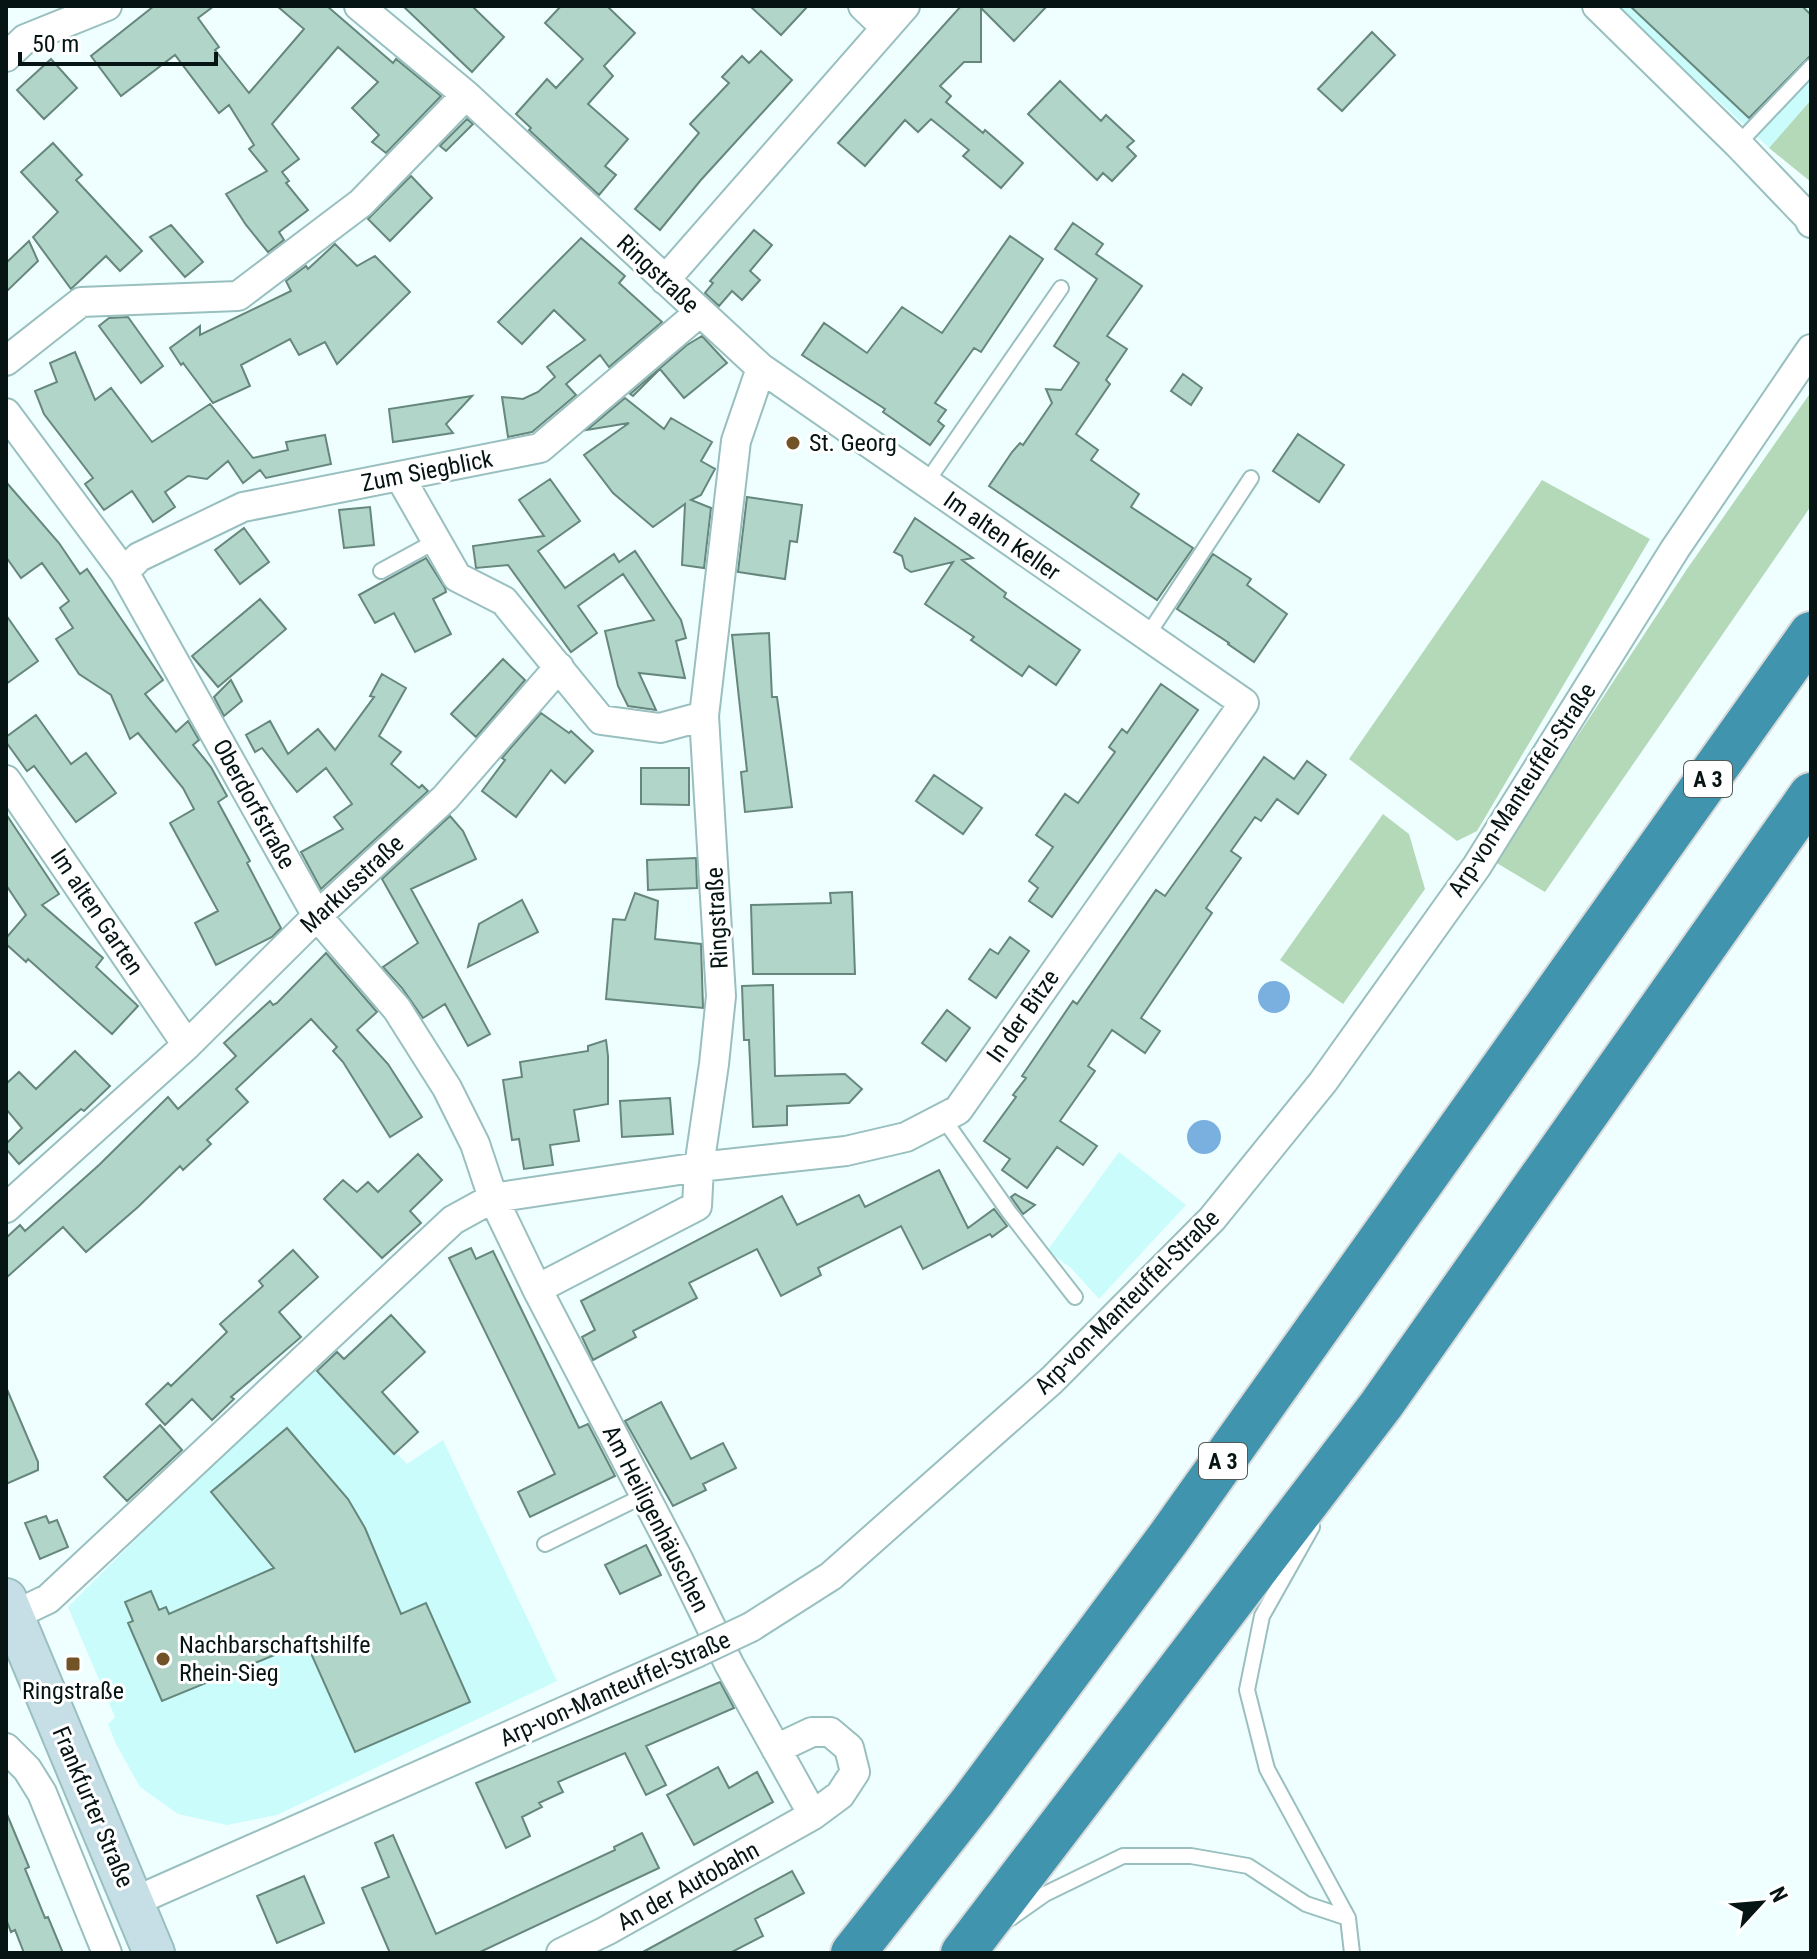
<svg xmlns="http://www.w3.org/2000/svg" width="1817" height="1959" font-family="'Roboto Condensed',sans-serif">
<rect width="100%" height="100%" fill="#efffff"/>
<!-- built -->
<path fill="#cafcfc" d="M1616,6H1811V100L1769,148Z
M1119,1152L1186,1205L1099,1299L1071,1268L1047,1251Z
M316,1370L407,1464L443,1440L557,1681L277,1815L227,1825L178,1814L140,1787L116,1744L108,1724L115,1717L68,1607L201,1474L302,1379Z"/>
<!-- green -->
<path fill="#b4d9b8" d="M1811,100V182L1769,148Z
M1811,392V506L1545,892L1495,862L1687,569Z
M1542,480L1650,539L1477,831L1457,841L1349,759Z
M1383,814L1409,834L1425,889L1343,1004L1280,960Z"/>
<!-- water -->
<path fill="#7ab0df" d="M1258 997a16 16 0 1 1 32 0a16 16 0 1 1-32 0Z
M1187 1137a17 17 0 1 1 34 0a17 17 0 1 1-34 0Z"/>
<!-- building -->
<path fill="#b2d5c9" stroke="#66877c" stroke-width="2" d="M154,6H214L198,18L219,47L215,50L249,93L304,29L277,6H327L393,63L396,59L441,96L386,153L372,142L379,135L352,108L378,82L338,47L272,124L299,159L282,172L289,181L286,183L308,210L279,232L284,240L268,252L246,225L226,194L267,171L249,149L254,145L229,105L219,113L175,55L121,96L91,56Z
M403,6H472L504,37L472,72Z
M561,6H607L635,33L604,66L613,76L588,104L628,139L605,166L616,175L599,195L529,130L531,128L516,114L547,79L556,88L583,59L545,23Z
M750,6H808L781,35Z
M961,6H1047L1014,41L981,8V62H964L940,86L951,96L946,102L983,133L985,130L1023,163L1001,188L963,156L969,150L931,119L918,132L905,120L865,166L838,143Z
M1630,6H1802L1811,15V55L1749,118Z
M1372,32L1395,55L1342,111L1318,89Z
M761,51L792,80L700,181L660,230L635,209L699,133L690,124L729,83L722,77L742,56L749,63Z
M51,59L77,88L44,119L17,90Z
M1060,81L1101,121L1106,115L1134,141L1127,147L1136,156L1112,181L1103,173L1097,180L1028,114Z
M467,119L473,124L446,151L440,146Z
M53,143L82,175L76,180L142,251L120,271L106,256L71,289L33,237L58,212L21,172Z
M411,176L432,198L390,241L368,219Z
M1073,223L1103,244L1096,254L1142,286L1107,336L1127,349L1106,380L1110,384L1076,434L1098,450L1091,460L1139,494L1131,507L1193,548L1157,600L989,486L1012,452L1020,443L1023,445L1052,403L1046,389L1061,390L1079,363L1054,346L1097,279L1055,249Z
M171,225L203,262L185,277L150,237Z
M754,230L772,245L750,271L760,280L742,300L732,291L719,306L705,293L713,283L710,281Z
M1010,236L1043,259L981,352L974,348L935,403L946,410L938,421L944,426L930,445L883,412L885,409L802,355L824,323L867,353L902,307L942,333Z
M581,238L625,276L619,283L662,322L609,367L600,355L566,384L576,395L532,432L508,437L502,397L523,399L538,392L555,377L547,367L585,340L554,310L522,344L498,322Z
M29,241L38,261L6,292V263Z
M335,244L357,266L375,256L410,292L337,364L325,342L299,355L290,339L241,365L250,386L213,403L183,363L181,365L170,348L200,326V335L291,291L286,281L306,266L308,269Z
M128,317L163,366L141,383L99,326L109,318Z
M702,336L727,363L684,398L660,369L633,396L630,394L687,345Z
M75,352L95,400L111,388L152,442L210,404L253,458L288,450L286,442L325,435L331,464L266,478L260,470L243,483L228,461L207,479L188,476L165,492L175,507L153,522L132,491L104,510L85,484L93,478L44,414L35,391L57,382L50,363Z
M1183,374L1202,388L1191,405L1171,391Z
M472,396L446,424L453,433L393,442L389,409Z
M625,398L664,429L671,418L712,442L701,461L715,469L701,495L691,500L711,508L704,568L682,565L685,504L653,527L613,493L584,455L629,423L587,430Z
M1298,434L1344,465L1319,502L1273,471Z
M550,479L580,521L538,551L565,588L614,554L619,562L635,551L681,620L686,638L676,641L685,678L639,673L656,710L628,706L618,686L605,631L654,620L623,574L578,606L597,633L571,652L508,565L476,568L473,546L544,536L519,500Z
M6,482L59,543L80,574L87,569L163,680L145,694L176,732L188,721L199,740L193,745L211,767L227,796L218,802L250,861L247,863L281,928L272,937L216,965L195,923L218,911L170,823L194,809L183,788L138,733L130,739L111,695L79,674L56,639L73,628L60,608L69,601L42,563L21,578L6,557Z
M747,497L802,505L797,542L790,541L785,579L738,572Z
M370,507L374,545L344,548L339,510Z
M915,518L973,558L962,560L1006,593L1004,597L1080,650L1056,685L1029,666L1022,676L971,640L974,637L925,604L953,562L911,572L905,568L902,556L894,552Z
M244,528L269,562L240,584L215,550Z
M1213,554L1251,579L1247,585L1287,614L1254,662L1228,644L1229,643L1177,609Z
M426,558L445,588L446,592L433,599L451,634L415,652L394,613L375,623L359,595Z
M260,599L286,629L218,687L192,656Z
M6,615L38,661L6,684Z
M769,633L772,697H777L792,807L745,812L741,772L747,771L732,635Z
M503,659L525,680L476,737L451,714Z
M382,674L406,688L379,736L401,752L391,764L419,788L422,785L428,791L321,889L301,852L343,829L334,817L352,804L326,768L297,792L262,748L255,752L246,735L270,721L288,754L318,729L335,750L374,697L370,696Z
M231,680L242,701L224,716L214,697Z
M1161,684L1198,710L1052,917L1029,901L1038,888L1029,881L1053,847L1036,835L1065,794L1078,803L1115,752L1109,747L1122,729L1127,733Z
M541,713L569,733L571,731L593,751L565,783L551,770L516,817L482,791L505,760L502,758Z
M36,715L71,764L86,753L116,793L76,822L34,766L27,771L6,742V737Z
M1264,757L1294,779L1307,761L1326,775L1298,814L1277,799L1261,821L1255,817L1231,851L1241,858L1206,908L1212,913L1141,1018L1160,1031L1145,1053L1112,1030L1088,1066L1095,1071L1060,1121L1097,1146L1083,1165L1057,1147L1027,1188L1002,1170L1010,1159L984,1141L1016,1097L1013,1095L1026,1078L1022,1076L1073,1001L1077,1004L1156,890L1165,896Z
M641,768H689V805L641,804Z
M934,775L982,808L963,834L916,801Z
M6,814L59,894L42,905L103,958L96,967L138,1006L112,1034L28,959L26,962L6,944V938L26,915L6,885Z
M450,816L463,831L476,859L411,889L490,1034L468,1046L445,1004L423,1018L402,988L383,967L418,943L382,879Z
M696,858L697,888L648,890L647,860Z
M852,892L855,974H753L751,905L831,903L830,893Z
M635,893L658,901L655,939L701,944L703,1008L606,999L613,919L625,920Z
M522,900L538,932L468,967L479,924Z
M1010,937L1029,951L996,998L969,979L990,949L998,954Z
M326,953L377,1012L357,1030L388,1064L422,1117L390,1137L343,1062L333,1051L337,1047L311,1019L236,1089L248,1102L207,1140L211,1144L183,1170L180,1166L138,1207L86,1252L63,1227L6,1278V1238L20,1225L25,1231L99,1165L168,1097L178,1109L236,1056L224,1043L270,1001L273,1005L277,1003Z
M773,985L775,1076L845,1074L862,1089L849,1103L787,1106V1125L753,1127L749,1040H744L742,986Z
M947,1010L970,1028L946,1061L922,1043Z
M606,1040L608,1056V1104L574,1110L579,1141L550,1145L553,1165L524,1169L519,1139L512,1140L503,1080L522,1077L520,1062L588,1051V1046Z
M75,1051L110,1086L84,1111L81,1109L19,1164L6,1149V1144L22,1128L6,1109V1084L19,1072L36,1089Z
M670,1098L673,1134L622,1137L620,1101Z
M418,1154L442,1180L410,1211L421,1223L382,1258L324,1199L343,1180L357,1192L368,1182L378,1192Z
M939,1170L968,1228L994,1209L1007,1226L992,1237L990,1234L923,1269L901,1226L818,1268L821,1275L781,1296L757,1249L689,1283L697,1298L633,1331L636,1337L593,1360L582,1337L595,1330L581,1301L782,1196L797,1225L859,1195L865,1207Z
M1015,1194L1035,1205L1023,1214L1011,1197Z
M471,1248L476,1259L493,1251L579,1428L588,1424L615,1476L530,1517L518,1492L555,1474L449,1258Z
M293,1250L318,1277L279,1312L301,1337L231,1397L234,1399L212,1420L192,1399L165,1425L146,1404L168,1383L171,1386L227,1332L220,1324L263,1286L259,1281Z
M391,1315L425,1352L382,1392L418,1432L394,1454L317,1371L337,1352L344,1359Z
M6,1387L38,1462V1470L6,1484Z
M661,1402L691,1459L723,1443L736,1468L703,1484L706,1490L673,1506L625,1421Z
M160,1425L182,1450L127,1501L104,1477Z
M287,1428L348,1499L365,1528L401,1614L426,1603L470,1702L355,1752L306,1642L162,1701L128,1623L133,1621L125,1602L151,1591L159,1610L166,1607L169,1614L274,1568L211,1492Z
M46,1516L49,1523L57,1520L68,1547L40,1559L25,1523Z
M646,1545L661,1575L620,1594L605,1565Z
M720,1682L734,1708L646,1746L666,1785L646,1795L625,1753L558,1782L563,1792L539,1803L542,1807L522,1817L530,1836L506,1848L476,1783Z
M718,1767L729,1788L757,1772L773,1802L694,1845L667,1795Z
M6,1812L29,1867L25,1869L45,1918L48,1917L63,1953H24L15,1930L11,1932L6,1919Z
M642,1833L659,1868L478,1953H390L362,1888L389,1877L375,1843L393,1835L436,1934L615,1850L614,1847Z
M792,1871L804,1893L755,1919L763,1936L730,1953H641Z
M304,1876L324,1923L277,1943L257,1896Z"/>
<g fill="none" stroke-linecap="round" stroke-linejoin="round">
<!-- lane casing -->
<g stroke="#99bfbf" stroke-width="18">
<path id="lane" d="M1738,144L1811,67
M926,483L1061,288
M381,571L436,541
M1147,636L1251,478
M943,1118L1009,1212L1075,1297
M1312,1527L1262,1616L1247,1690L1267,1769L1348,1918L1352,1953
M545,1544L645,1495
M1011,1918L1045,1894L1123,1856H1191L1248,1866L1306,1904L1348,1918"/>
</g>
<!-- street casing -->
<g stroke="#99bfbf" stroke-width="32">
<path id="street" d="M359,6L466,95L761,368L736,441L704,716L721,996L714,1064L699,1167L697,1206L537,1289
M863,6L885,27
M1597,6L1738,144L1808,217L1811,223
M6,57L25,39L107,6
M665,280L905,6
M6,361L81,302L238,296L361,203L466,95
M6,413L124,572L317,916L397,1009L447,1088L475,1144L493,1198L537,1289L678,1559L729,1664L813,1815L840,1795L855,1772L849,1748L830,1732H812L776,1749
M400,477L457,577L504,601L601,720L660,728L704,716
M124,572L139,557L243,507L540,448L700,312
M6,780L187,1045
M6,1208L187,1045L317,916L445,798L559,667
M6,1619L48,1599L453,1220L493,1198L699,1167L846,1151L906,1137L958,1110L1244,703L761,368
M751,1627L831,1576L1052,1380L1212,1219L1323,1082L1477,866L1675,549L1811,349
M6,1748L27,1769L42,1793L107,1953
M133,1902L696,1653
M561,1953L606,1931L813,1815"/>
</g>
<!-- secondary casing -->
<g stroke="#99bfbf" stroke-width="44">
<path id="secondary" d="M6,1599L154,1953"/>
</g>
<!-- highway casing -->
<g stroke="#d7d9d9" stroke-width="48">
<path id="highway" d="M853,1953L972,1802L1170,1536L1811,634
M963,1953L1381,1405L1811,795"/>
</g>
<!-- lane -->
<use href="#lane" stroke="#fff" stroke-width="14"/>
<!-- street -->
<use href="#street" stroke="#fff" stroke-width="28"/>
<!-- secondary -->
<use href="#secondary" stroke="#c6dfe6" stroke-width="40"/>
<!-- highway -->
<use href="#highway" stroke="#4194ad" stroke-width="44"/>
<!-- street-bridge casing -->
<g stroke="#99bfbf" stroke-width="32" stroke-linecap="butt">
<path id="street-bridge" d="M696,1653L751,1627"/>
</g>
<!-- street-bridge -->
<use href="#street-bridge" stroke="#fff" stroke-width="28"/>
</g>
<!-- markers -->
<g fill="#715327" stroke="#fff" stroke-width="3">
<circle cx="793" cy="443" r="8"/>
<circle cx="163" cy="1659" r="8"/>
<rect x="65" y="1656" width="16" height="16" rx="4"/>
</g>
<g text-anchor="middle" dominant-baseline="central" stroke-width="6" stroke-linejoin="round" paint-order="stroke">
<!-- shield labels -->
<g fill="#fff" stroke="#515a5a" stroke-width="2">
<rect x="1684" y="761" width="48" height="36" rx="6"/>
<rect x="1199" y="1443" width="48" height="36" rx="6"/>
</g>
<g font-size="22" font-weight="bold" fill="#061414">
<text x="1708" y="779">A 3</text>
<text x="1223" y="1461">A 3</text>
</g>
<!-- street labels -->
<g font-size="24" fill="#061414" stroke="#fff">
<text transform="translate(658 274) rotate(43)">Ringstraße</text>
<text transform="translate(427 471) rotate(-11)">Zum Siegblick</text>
<text transform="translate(1002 536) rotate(35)">Im alten Keller</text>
<text transform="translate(1522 790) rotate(-57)">Arp-von-Manteuffel-Straße</text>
<text transform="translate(254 804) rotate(61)">Oberdorfstraße</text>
<text transform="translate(352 884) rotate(-43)">Markusstraße</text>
<text transform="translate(97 912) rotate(56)">Im alten Garten</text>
<text transform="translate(717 918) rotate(-93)">Ringstraße</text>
<text transform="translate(1023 1016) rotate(-55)">In der Bitze</text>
<text transform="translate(1127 1302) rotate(-45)">Arp-von-Manteuffel-Straße</text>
<text transform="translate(656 1519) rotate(63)">Am Heiligenhäuschen</text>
<text transform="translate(615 1689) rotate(-24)">Arp-von-Manteuffel-Straße</text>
<text transform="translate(93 1807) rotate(67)">Frankfurter Straße</text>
<text transform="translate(688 1886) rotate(-29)">An der Autobahn</text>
</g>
<!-- poi labels -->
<g font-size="24" fill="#061414" stroke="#fff" text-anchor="start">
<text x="809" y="443">St. Georg</text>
<text x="179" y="1645">Nachbarschaftshilfe<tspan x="179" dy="28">Rhein-Sieg</tspan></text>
<text x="73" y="1691" text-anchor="middle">Ringstraße</text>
</g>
</g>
<!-- border -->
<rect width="1817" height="1959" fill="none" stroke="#061414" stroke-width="16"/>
<!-- north arrow -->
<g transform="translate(1761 1903) rotate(64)" stroke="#ffffff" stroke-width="6" paint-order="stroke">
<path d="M0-6L14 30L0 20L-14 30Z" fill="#061414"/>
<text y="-12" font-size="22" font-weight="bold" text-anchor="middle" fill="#061414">N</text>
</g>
<!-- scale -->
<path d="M20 52v12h196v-12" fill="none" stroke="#061414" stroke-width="4"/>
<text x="32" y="52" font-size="24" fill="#061414" stroke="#ffffff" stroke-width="6" paint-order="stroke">50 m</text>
</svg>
